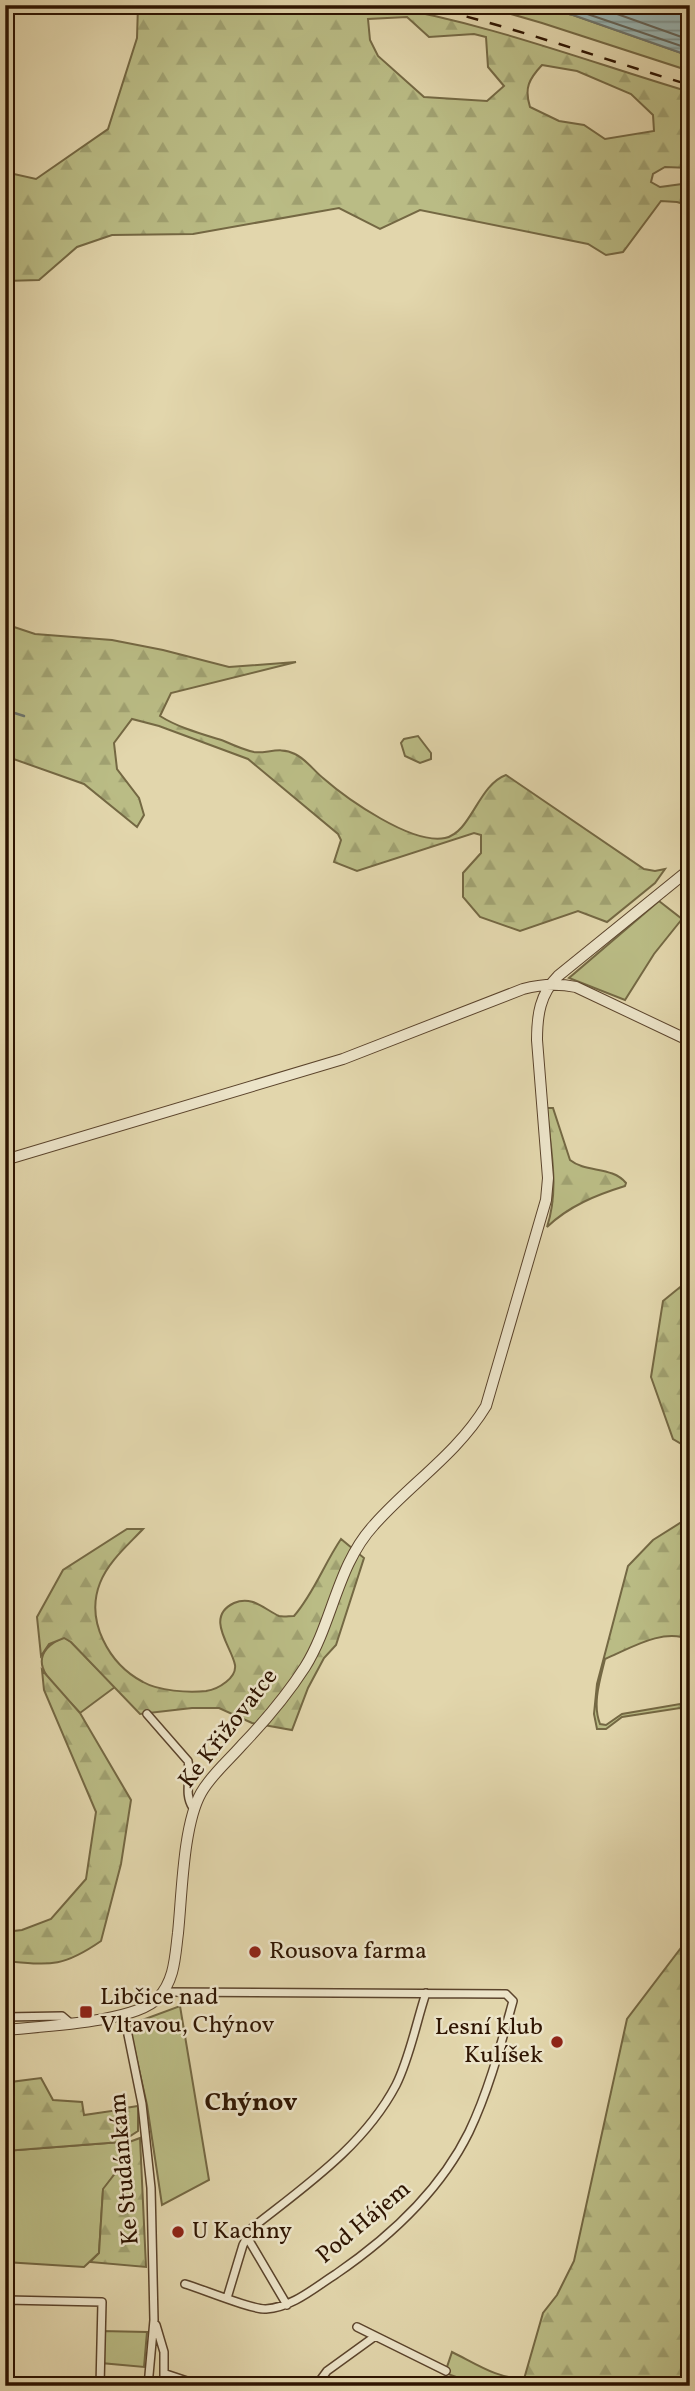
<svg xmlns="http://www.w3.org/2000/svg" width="695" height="2391" font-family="Vollkorn,serif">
<defs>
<pattern id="forest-firs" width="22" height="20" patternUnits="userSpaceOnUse" patternTransform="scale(1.75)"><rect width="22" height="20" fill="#babc85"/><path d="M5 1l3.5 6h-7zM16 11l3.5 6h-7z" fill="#a0a171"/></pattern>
<pattern id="water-rules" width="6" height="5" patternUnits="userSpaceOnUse" patternTransform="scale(1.75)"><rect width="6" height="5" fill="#99b6b4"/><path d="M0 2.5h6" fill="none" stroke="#7d9390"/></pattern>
</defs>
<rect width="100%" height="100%" fill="#e2d6ac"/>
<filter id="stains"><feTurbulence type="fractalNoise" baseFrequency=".00286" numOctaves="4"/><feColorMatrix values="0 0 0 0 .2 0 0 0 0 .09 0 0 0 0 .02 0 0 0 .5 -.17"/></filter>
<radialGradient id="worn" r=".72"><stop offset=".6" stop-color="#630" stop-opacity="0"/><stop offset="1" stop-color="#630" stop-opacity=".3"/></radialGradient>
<!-- green -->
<path fill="#babc85" stroke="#746843" stroke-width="2" d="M480,5H530L573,15L690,56V71L542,23Z
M659,901L682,919L654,954L625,1000L569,978Z
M64,1637L71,1642L115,1687L80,1713C59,1689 15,1659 64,1637Z
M180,2006L209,2180L162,2205L147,2105L129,2025Z
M121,2142L120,2167L103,2190L99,2253L84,2267L5,2262V2151Z
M101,2331L147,2332L144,2367L101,2363Z
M452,2352C475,2363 499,2380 524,2378L522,2386H481L445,2373Z"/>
<!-- forest -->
<path fill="url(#forest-firs)" stroke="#746843" stroke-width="2" fill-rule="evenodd" d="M138,5H378C485,22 586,61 690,92V168L665,167L653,174L651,182L660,187L690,183V206L677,202L661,201L623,252L606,255L588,244L420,210L380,229L339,208L193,234L112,235L77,247L39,280L5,281V223L11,220L5,203V172L36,179L108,129L137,38ZM407,17L429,37L474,34L486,37L488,67L504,86L487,101L424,97L378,56L370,40L368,19ZM542,65L577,71L631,94L653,115L654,131L605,139L584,125L559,121L530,107C524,88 529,79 542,65Z
M5,624L35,634L112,640L163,650L229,667L296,662L171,693L160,716C179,728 202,734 224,741C233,745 244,750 254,752C266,754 280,746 295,754C306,759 314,771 323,778C347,799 412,845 445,838C471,833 478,785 506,775L644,869L655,871L665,869L655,883L607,922L578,911L520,931L480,917L463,897V873L481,853V835L474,833L357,871L334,862L341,840L338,834L248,759L159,726L132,719L114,743L117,769L139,798L144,815L137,827L84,784L5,756Z
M418,736L431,753V759L420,763L405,756L401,743L404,739Z
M547,1108H553L570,1160C586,1173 612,1166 626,1183L625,1186C596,1195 569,1206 547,1227C560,1188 550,1148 547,1108Z
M690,1279V1449L673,1439L651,1377L663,1301Z
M690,1521V1640C664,1627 629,1649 605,1659C600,1680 592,1704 600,1724L606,1725L622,1714L680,1704L690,1709V1714L680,1708L622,1717L606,1729H597L594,1714L597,1684L628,1566L653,1540L680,1523Z
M127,1529H143C127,1546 108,1562 100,1583C85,1621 109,1664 143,1682C159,1691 188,1693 206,1691C213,1690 221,1686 226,1682C231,1678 236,1672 235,1665C232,1647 204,1617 234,1603C252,1595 264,1609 279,1616C283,1617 289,1616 294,1616C314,1593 324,1564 341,1539L364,1558L336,1645L324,1658L308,1688L292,1730L252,1723L219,1708H192L140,1714L71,1642L64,1638L49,1644L41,1656L37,1617L63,1570Z
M42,1670L80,1713L131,1800L121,1864L101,1941C62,1968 50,1965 5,1961V1932L22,1930L51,1919L86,1879L96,1812L44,1690Z
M690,1936V2386H522L543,2313L557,2295L574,2261L627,2019Z
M41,2078L53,2100L82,2102L84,2115L118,2110L120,2114L126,2113L125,2108L138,2106V2131L121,2142L5,2151V2123L9,2121L11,2082Z
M140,2138L146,2267L90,2262L99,2253L103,2189L120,2167L121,2145Z"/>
<!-- water -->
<path fill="url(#water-rules)" stroke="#6e756c" stroke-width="2" d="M530,5H690V56L573,15Z"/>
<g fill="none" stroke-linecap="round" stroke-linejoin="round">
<!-- shore -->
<path stroke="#64655a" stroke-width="2" d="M561,5L690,49
M592,5L690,40"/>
<!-- stream -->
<path stroke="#6e756c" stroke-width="2.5" d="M5,710L24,716"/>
<!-- minor casing -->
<g stroke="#5b442c" stroke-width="10">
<path id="minor" d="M147,1714L188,1761C192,1777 183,1793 193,1808
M163,1992L506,1994L513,2001C501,2044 489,2090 469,2132C440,2191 390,2237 336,2274C314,2288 293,2307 266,2309C252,2310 202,2289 185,2284
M124,2015L142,2104L151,2188L154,2320L148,2386
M5,2017L62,2016L69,2022
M247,2237L287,2305
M227,2298L243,2245L252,2228C305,2186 364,2146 396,2085C410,2057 416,2023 426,1993
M156,2325L164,2352V2386
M357,2327L446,2371
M5,2337L6,2300L102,2302L100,2386
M166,2374L202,2386
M316,2386L327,2371L374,2337"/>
</g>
<!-- tertiary casing -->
<g stroke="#5b442c" stroke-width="12">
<path id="tertiary" d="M5,1160L343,1059L523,989C541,984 557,983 576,987L690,1041
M5,2030C41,2026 134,2023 158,1998C175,1980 175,1956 178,1933C182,1895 183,1825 201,1793C211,1775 229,1760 242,1745C265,1721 287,1695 305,1667C333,1622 337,1565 374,1525C410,1484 457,1454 486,1406L546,1200L548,1178L537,1040C537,1015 540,994 558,976L690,869"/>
</g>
<!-- minor -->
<use href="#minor" stroke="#ece4c9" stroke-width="7"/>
<!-- tertiary -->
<use href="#tertiary" stroke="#ece4c9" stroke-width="10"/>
<!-- rail -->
<path stroke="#2e1401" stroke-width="2.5" stroke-dasharray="12 12" stroke-linecap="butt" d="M420,5C512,26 599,58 690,85"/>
</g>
<!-- markers -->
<g fill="#8f2418" stroke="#ece4c9" stroke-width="2.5">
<circle cx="255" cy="1952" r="7"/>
<rect x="79" y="2005" width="14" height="14" rx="3.5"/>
<circle cx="557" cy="2042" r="7"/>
<circle cx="178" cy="2232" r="7"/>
</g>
<g text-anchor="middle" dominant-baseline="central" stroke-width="5" stroke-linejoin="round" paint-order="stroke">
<!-- street labels -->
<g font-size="24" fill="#2e1401" stroke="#ece4c9">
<text transform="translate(229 1729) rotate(-52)">Ke Křižovatce</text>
<text transform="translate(125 2169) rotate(-95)">Ke Studánkám</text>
<text transform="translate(364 2223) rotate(-40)">Pod Hájem</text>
</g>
<!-- poi labels -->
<g font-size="24" fill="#2e1401" stroke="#ece4c9" text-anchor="start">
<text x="269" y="1952">Rousova farma</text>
<text x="100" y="1998">Libčice nad<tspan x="100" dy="28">Vltavou, Chýnov</tspan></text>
<text x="543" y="2028" text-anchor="end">Lesní klub<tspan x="543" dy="28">Kulíšek</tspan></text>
<text x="192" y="2232">U Kachny</text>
</g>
<!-- neighbourhood labels -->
<g font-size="26" font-weight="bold" fill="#2e1401" stroke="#ece4c9">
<text x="251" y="2103">Chýnov</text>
</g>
</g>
<!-- margin -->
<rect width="695" height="2391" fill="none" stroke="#e2d6ac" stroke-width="28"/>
<rect x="7" y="7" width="681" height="2377" fill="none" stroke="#2e1401" stroke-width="3.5"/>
<rect x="14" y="14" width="667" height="2363" fill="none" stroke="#2e1401" stroke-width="2"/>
<rect width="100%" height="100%" filter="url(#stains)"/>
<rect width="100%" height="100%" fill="url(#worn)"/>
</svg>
